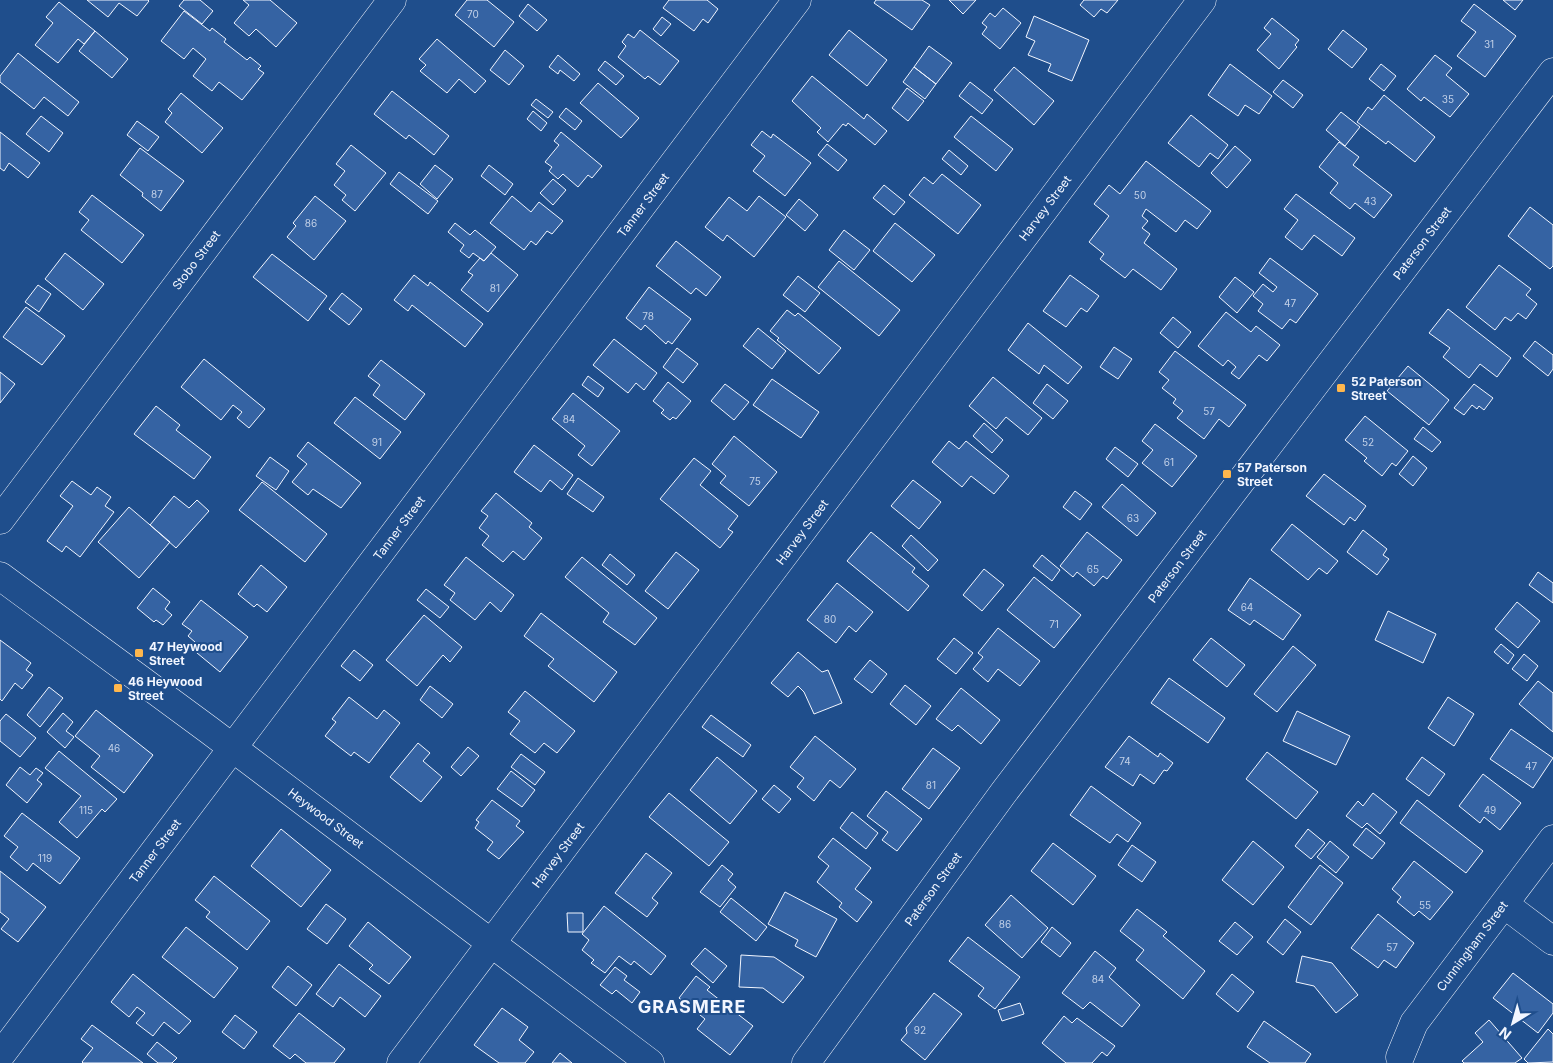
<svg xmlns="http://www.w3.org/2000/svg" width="1553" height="1063" font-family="Inter,sans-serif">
<rect width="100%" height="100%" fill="#1f4e8c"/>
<!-- building -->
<path fill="#3563a3" stroke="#f2f6ff" d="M87,0H148L149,1L137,16L119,3L108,17Z
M184,0H200L213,11L202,24L179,6Z
M243,0H270L297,23L276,47L256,29L249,36L234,23L249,5Z
M467,0H487L514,22L494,47L455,15Z
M669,0H707L718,9L708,23L703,19L694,31L663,8Z
M876,0H922L930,5L912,30L874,3Z
M949,0H976L963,14Z
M1084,0H1118L1107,13L1101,9L1094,17L1080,5Z
M1503,0H1523L1515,10Z
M59,2L95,31L84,44L78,39L58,63L35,45L53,23L46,17Z
M528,4L547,20L537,31L519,16Z
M1474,4L1516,36L1485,77L1457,56L1476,32L1461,21Z
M1003,8L1021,23L1000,49L982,34L987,27L982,23L990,13L995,17Z
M184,11L210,31L212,28L226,39L224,42L247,60L250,57L261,66L258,69L264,73L242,100L219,82L212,91L193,76L206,59L193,48L184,59L161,41Z
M1034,16L1089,40L1072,81L1048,71L1051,64L1028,55L1035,41L1026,37Z
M662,17L671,24L661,36L653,29Z
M1272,18L1299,40L1295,45L1297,47L1279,69L1257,50L1271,34L1264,28Z
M640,30L679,61L660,85L648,76L645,79L618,57L626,46L622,42L628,34L634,38Z
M849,30L887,60L867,86L829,55Z
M1343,30L1367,49L1352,68L1328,49Z
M95,31L128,59L112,78L79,51Z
M437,39L486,81L475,93L459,79L447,93L420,71L426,65L419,59Z
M929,46L952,63L936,84L914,67Z
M505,50L524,66L509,85L490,70Z
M18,53L79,102L68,116L44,97L34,109L0,82V76Z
M558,55L580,74L574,81L560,70L558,74L549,67Z
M1435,55L1452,68L1446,75L1469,94L1450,117L1424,97L1421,101L1407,89Z
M605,61L624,76L616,85L598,70Z
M1230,64L1272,96L1259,114L1245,105L1238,116L1208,95Z
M1381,64L1396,76L1384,91L1369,79Z
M914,67L936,84L925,99L903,82Z
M1014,67L1054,101L1034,125L994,90Z
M812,76L864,119L867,114L887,131L875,145L848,123L846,126L843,124L828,142L817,132L821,128L792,101Z
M1283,80L1303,95L1293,108L1273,92Z
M970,82L993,100L982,114L959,96Z
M598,83L639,118L621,138L580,103Z
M907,88L924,101L908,121L892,108Z
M392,91L449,136L434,155L409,135L406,139L374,114Z
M181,93L223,128L202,153L165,122L172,113L168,109Z
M1384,95L1435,137L1415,162L1388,141L1386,144L1357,122L1368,107L1372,110Z
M536,99L553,112L548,118L531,105Z
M566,108L582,121L575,130L559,117Z
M533,111L547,123L541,131L527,119Z
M1341,112L1360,127L1345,146L1326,130Z
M1191,115L1228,145L1218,159L1210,153L1199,167L1168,143Z
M41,116L63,133L49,152L26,134Z
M971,116L1013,149L996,171L954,137Z
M137,121L159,137L148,151L127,135Z
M762,131L771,138L773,134L811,163L785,196L753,171L765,156L751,145Z
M0,132L40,163L28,178L9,163L4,171L0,168Z
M561,132L602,166L592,178L588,175L578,187L563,174L558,179L549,171L552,167L545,162L559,145L554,141Z
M1339,142L1359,157L1353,165L1392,195L1374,218L1355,203L1350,209L1330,193L1338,183L1319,167Z
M827,144L847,160L838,171L818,155Z
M351,145L386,173L355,211L342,200L346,195L334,185L345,171L336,164Z
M1235,146L1251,160L1227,188L1211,173Z
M140,148L184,181L161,211L142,196L143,193L120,175Z
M949,150L968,166L961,175L942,159Z
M1146,161L1211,211L1197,229L1185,220L1176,232L1146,209L1142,216L1148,221L1142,228L1150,234L1144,243L1177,269L1161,290L1133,269L1125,278L1100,259L1104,254L1089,242L1109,216L1094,204L1109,185L1120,194Z
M435,165L453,179L437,199L420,184Z
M489,165L513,184L505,195L481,176Z
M399,172L438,201L428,214L390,184Z
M942,174L981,205L958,234L909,195L924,177L933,184Z
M553,179L566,190L553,205L540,193Z
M884,185L905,202L894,215L873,198Z
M1296,194L1355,238L1342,256L1314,235L1302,250L1285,237L1298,220L1284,209Z
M92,195L144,235L122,263L81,230L89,220L79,212Z
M315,196L346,221L314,260L287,237L296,226L293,223Z
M512,196L531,212L539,202L563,221L552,234L547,231L536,245L531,241L524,250L490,223Z
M759,196L786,217L754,257L727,235L723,241L705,227L729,197L747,211Z
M799,199L818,215L805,231L786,215Z
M1530,207L1553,225V266L1550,269L1508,236Z
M455,223L470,235L475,230L496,247L484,261L473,253L469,258L460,251L464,245L448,232Z
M895,223L935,255L912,282L873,251Z
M844,230L870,250L854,270L829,250Z
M676,241L721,277L706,296L696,288L691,294L656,266Z
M65,253L104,284L83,310L45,279Z
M491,253L518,275L488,312L461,290L473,275L468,272L480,258L484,261Z
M272,254L327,296L308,321L253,277Z
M1270,258L1318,294L1296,323L1290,319L1282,329L1258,311L1263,304L1253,296L1263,284L1273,292L1277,287L1259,273Z
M839,261L900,310L879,336L818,287Z
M1499,265L1531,289L1526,295L1537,304L1526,319L1518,313L1511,321L1505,317L1495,330L1466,307Z
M414,275L428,286L430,282L483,324L465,347L412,305L408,311L394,300Z
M1070,275L1099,296L1087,312L1081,308L1066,327L1043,311Z
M798,276L820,293L805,312L783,295Z
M1235,277L1254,292L1237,313L1219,297Z
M38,285L51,294L39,312L25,302Z
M649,287L691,319L672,344L668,341L666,344L645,325L641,330L626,318Z
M342,293L362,309L349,325L329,309Z
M26,307L65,336L42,365L3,337Z
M1448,309L1511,358L1497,377L1480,364L1469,378L1443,357L1450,348L1429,333Z
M787,310L795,316L798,313L841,348L819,374L777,340L779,338L770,331Z
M1226,312L1251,332L1256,326L1280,345L1267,361L1259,355L1239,379L1231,373L1236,367L1228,360L1223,366L1198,346Z
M1173,317L1191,332L1178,348L1160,333Z
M1028,323L1082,367L1068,384L1044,365L1039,374L1008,350Z
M758,328L786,351L772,369L743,346Z
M614,339L657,373L644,390L636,383L628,393L593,365Z
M1535,341L1553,355V369L1548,376L1523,356Z
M1114,347L1132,359L1118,379L1100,367Z
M677,348L698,364L683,383L663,367Z
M1175,351L1246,405L1229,427L1219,419L1204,439L1177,418L1183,411L1173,403L1176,399L1162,388L1169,380L1159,372Z
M204,359L265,409L249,428L237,418L242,412L233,405L221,420L181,387Z
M381,360L425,394L405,420L373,395L380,385L368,376Z
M1408,366L1449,400L1429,425L1387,391Z
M0,372L15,384L0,403Z
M588,376L604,388L598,397L582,385Z
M993,377L1042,418L1028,435L1006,417L996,429L969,406Z
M772,379L819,412L801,438L753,405Z
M668,382L691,401L676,419L673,417L670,420L661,413L664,410L653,401Z
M725,384L749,402L734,420L711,401Z
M1047,384L1068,401L1053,419L1033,403Z
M1474,384L1493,398L1484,410L1479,406L1477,409L1472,405L1464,415L1454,408Z
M573,393L620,431L592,466L578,455L585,446L552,419Z
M355,397L401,432L380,459L334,423Z
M156,406L180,425L176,430L211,457L194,479L134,434Z
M1365,416L1408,451L1396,466L1392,463L1382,476L1364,461L1367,458L1345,440Z
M984,423L1003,440L992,453L973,436Z
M1155,424L1197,456L1172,487L1142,463L1153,450L1142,441Z
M1423,427L1441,442L1432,452L1414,439Z
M734,436L777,472L749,506L720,483L726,476L712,464Z
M949,441L959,449L966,441L1009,476L994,494L971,476L962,487L932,462Z
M308,442L361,483L341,508L313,489L308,495L292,482L307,464L297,456Z
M534,445L573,475L562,490L550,480L541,492L514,472Z
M1115,447L1138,464L1128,477L1106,459Z
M1413,456L1427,468L1413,486L1399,474Z
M270,457L289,471L276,490L256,476Z
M694,458L711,471L700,485L738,516L728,529L733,532L720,548L660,499Z
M1324,474L1366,506L1355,521L1350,517L1344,525L1306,496Z
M578,478L604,497L593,512L567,494Z
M913,480L941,502L919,529L891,506Z
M72,481L91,495L97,487L111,497L105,506L114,512L80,557L66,546L62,552L47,541L73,506L60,496Z
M262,482L327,534L305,562L239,510Z
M1122,484L1156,513L1137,536L1102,507Z
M1075,491L1092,504L1080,520L1063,507Z
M496,493L532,523L529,527L542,538L524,560L513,551L503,562L482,545L489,536L479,528L488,516L481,511Z
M174,496L189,508L197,500L209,511L176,548L150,525Z
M129,507L170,542L139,578L98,542Z
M1292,524L1338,561L1327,574L1319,568L1308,580L1271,550Z
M1363,530L1387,549L1383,555L1389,559L1377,575L1347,552Z
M871,532L915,568L912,572L929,586L908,611L847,561Z
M1087,532L1122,560L1107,579L1103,576L1094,586L1077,572L1073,577L1060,566Z
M911,535L938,560L928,571L902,546Z
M676,552L699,570L668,609L645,591Z
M610,554L635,575L627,585L602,565Z
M1042,555L1060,570L1052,581L1033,566Z
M466,557L514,595L501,612L490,602L475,620L450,600L455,593L444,585Z
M582,557L657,618L635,645L603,622L609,613L565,577Z
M261,565L287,587L267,612L257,604L254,607L238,594Z
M984,569L1004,585L982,611L963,595Z
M1538,572L1553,583V603L1529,585Z
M1034,577L1081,615L1054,648L1007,610Z
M1250,578L1301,615L1283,640L1254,620L1250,625L1228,610Z
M837,583L873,612L856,632L849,626L836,643L807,620Z
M153,588L170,602L165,609L172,615L163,625L156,620L154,622L137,608Z
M426,589L449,607L440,618L417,600Z
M201,600L248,637L220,672L191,648L195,642L188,636L192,631L182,624Z
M1517,602L1540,621L1518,648L1495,629Z
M1388,611L1436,634L1423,663L1375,640Z
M541,613L617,672L594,702L548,666L554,659L524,636Z
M424,615L462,647L450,662L443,655L417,686L386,660Z
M998,628L1040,661L1020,686L998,669L988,682L973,669L983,657L978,653Z
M954,638L973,653L956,674L937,659Z
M1211,638L1245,665L1227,687L1193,660Z
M0,640L31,663L26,670L33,675L22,689L15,683L2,701L0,699Z
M1501,644L1514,655L1508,664L1494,652Z
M1293,646L1316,665L1277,712L1254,694Z
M354,650L373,665L360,681L341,666Z
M798,652L822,672L828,670L842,703L814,714L804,692L798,686L788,697L771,683Z
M1524,654L1538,666L1527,681L1512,669Z
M870,660L887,674L872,693L854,679Z
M1169,678L1225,718L1208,743L1151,703Z
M1538,681L1553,693V732L1519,704Z
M905,685L931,706L916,725L890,704Z
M430,686L453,704L442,718L420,700Z
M49,687L63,698L40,727L27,715Z
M961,688L1000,720L981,744L958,725L952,731L936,719Z
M525,691L575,731L557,753L544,743L535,753L510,734L520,721L508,712Z
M349,697L377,719L384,710L400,723L369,763L354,752L351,756L325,736L336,722L332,719Z
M1448,697L1474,714L1454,746L1428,728Z
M96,710L153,755L124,793L91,767L100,756L75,736Z
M1297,711L1350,736L1336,765L1283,741Z
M63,713L73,722L66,731L74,737L65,748L47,732Z
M6,714L36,738L20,757L0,741V721Z
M711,715L751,745L743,757L702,727Z
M1511,729L1553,758L1533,788L1490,759Z
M815,736L856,769L840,788L830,780L814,801L797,787L804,778L790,767Z
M1129,736L1158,757L1160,753L1173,763L1167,771L1164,770L1154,784L1140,774L1133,786L1105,767Z
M418,743L430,753L423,761L442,777L421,802L390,777Z
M468,747L479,756L461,776L451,767Z
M933,748L960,768L929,809L902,789Z
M59,751L117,799L105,812L102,809L77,838L59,822L81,796L45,768Z
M1267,752L1318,792L1296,819L1246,779Z
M521,754L545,772L535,785L511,767Z
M717,757L757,791L730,824L690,790Z
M1422,757L1445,774L1429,796L1406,779Z
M20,767L30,775L36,768L43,773L37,780L42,784L27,803L6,785Z
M511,771L535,790L522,807L497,789Z
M1483,774L1521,803L1500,830L1484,817L1480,823L1459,806Z
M774,785L791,799L779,813L762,799Z
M1091,786L1141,823L1128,842L1117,834L1110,843L1070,815Z
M886,791L922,819L897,851L882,840L888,832L867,816Z
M669,793L729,842L709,866L649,817Z
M1373,793L1397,812L1380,834L1367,823L1362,828L1346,816L1358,801L1363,806Z
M492,800L520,821L516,826L524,832L499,859L487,850L493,842L475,828L479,822L476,820Z
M1417,800L1483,851L1466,873L1400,823Z
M852,812L878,833L866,849L840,828Z
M22,813L80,858L60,884L33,863L27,871L10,857L18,847L4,836Z
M1366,828L1385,843L1372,859L1353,845Z
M281,829L331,870L301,907L251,866Z
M1308,829L1325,843L1311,859L1295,846Z
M833,838L871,868L855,889L872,902L857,922L839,907L842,903L817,882L829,866L818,857Z
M1253,841L1284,867L1253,905L1222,880Z
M1330,841L1349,857L1336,873L1317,857Z
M1053,843L1096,876L1073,905L1031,871Z
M1132,845L1156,862L1142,882L1118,865Z
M646,853L672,873L652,898L658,903L647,917L615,893Z
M1414,861L1453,892L1430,920L1419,911L1414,916L1397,902L1401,897L1392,889Z
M722,865L733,874L728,880L736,887L720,907L700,892Z
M1320,865L1343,883L1311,925L1288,907Z
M0,871L46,907L18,942L1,929L9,919L0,912Z
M214,876L270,921L247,950L206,917L210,912L195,900Z
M785,892L837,919L816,957L795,946L798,940L768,924Z
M1011,895L1048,928L1022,958L985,925Z
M731,898L767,927L756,941L720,912Z
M326,904L346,919L327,944L307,929Z
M604,906L666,956L651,975L634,961L631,965L619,956L605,973L591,963L594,960L582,950L589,940L582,934Z
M1137,909L1167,932L1163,936L1205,971L1183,999L1136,960L1144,950L1120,931Z
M567,913H583V932H568Z
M1378,914L1414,943L1396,968L1384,960L1378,968L1351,948Z
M1285,919L1301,932L1283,955L1267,942Z
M368,922L411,957L389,984L369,969L373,965L349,946Z
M1235,922L1253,937L1237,955L1219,941Z
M186,927L238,968L214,998L162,957Z
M1052,927L1071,943L1060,957L1041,942Z
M968,937L1020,977L995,1009L978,996L984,988L949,961Z
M705,948L727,966L713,983L691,964Z
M1095,951L1116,968L1109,977L1140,1005L1122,1027L1090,1002L1083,1009L1062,993Z
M741,955L774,957L804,977L783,1003L763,988L739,987Z
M1302,956L1332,963L1358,995L1336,1013L1314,986L1296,982Z
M339,964L381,996L365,1017L340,997L333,1007L316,994Z
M288,966L312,985L296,1006L272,987Z
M615,967L627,976L624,980L640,992L632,1003L616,990L612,994L600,985Z
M1513,973L1553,1004V1013L1538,1033L1493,998Z
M133,974L191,1021L179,1034L164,1022L153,1036L136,1023L145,1013L137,1007L129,1017L111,1002Z
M1232,974L1254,992L1238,1012L1216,994Z
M696,976L710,987L707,990L753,1026L730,1055L697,1029L705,1019L679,998Z
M934,993L962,1014L925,1060L901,1040L907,1033L906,1028Z
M1020,1003L1024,1014L1002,1021L998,1010Z
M502,1008L528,1027L519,1040L534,1052L525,1063H499L474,1045Z
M299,1013L345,1049L334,1063H306L295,1054L290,1059L273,1046Z
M235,1015L257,1032L244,1049L222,1032Z
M1064,1016L1072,1023L1077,1018L1115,1046L1107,1056L1102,1052L1092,1063H1066L1042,1043Z
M1489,1020L1522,1058L1515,1063H1464L1462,1061L1483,1042L1475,1033Z
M1264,1021L1311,1054L1305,1063H1270L1247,1047Z
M92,1025L143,1063H83L82,1062L93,1048L81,1039Z
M1548,1029L1553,1034V1062L1528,1063L1524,1059Z
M157,1042L177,1058L172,1063H158L147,1054Z
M560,1053L572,1063H552Z"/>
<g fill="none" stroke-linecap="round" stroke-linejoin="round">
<!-- minor casing -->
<g stroke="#f2f6ff" stroke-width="29">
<path id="minor" d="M0,520L392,0
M0,576L209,730L650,1063
M1504,904L1553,941
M0,1056L797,0
M1400,1057L1414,1023L1553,839
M401,1063L1202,0
M806,1063L1004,792L1553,72"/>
</g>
<!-- minor -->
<use href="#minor" stroke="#1f4e8c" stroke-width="28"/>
</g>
<!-- markers -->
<g fill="#ffb74d" stroke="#1f4e8c" stroke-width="2">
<rect x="1336" y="383" width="10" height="10" rx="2.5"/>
<rect x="1222" y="469" width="10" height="10" rx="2.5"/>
<rect x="134" y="648" width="10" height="10" rx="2.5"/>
<rect x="113" y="683" width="10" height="10" rx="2.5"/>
</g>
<g text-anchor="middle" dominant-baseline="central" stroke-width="4" stroke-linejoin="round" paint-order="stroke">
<!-- number labels -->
<g font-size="10" fill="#c3d1e8">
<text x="473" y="14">70</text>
<text x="1489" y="44">31</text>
<text x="1448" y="99">35</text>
<text x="157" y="194">87</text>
<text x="1140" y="195">50</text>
<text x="1370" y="201">43</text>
<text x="311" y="223">86</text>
<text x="495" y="288">81</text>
<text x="1290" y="303">47</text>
<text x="648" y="316">78</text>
<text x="1209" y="411">57</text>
<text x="569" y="419">84</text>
<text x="377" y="442">91</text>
<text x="1368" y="442">52</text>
<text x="1169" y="462">61</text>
<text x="755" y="481">75</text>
<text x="1133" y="518">63</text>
<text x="1093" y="569">65</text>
<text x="1247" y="607">64</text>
<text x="830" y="619">80</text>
<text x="1054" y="624">71</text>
<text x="114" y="748">46</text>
<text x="1125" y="761">74</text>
<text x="1531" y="766">47</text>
<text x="931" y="785">81</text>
<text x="86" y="810">115</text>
<text x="1490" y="810">49</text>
<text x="45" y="858">119</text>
<text x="1425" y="905">55</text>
<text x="1005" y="924">86</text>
<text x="1392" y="947">57</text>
<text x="1098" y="979">84</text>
<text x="920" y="1030">92</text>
</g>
<!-- street labels -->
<g font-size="12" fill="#f2f6ff" stroke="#1f4e8c">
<text transform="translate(643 205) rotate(-53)">Tanner Street</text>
<text transform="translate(1045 208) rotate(-53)">Harvey Street</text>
<text transform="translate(1422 243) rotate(-53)">Paterson Street</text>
<text transform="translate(196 260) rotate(-53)">Stobo Street</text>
<text transform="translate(399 528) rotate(-53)">Tanner Street</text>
<text transform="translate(802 532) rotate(-53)">Harvey Street</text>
<text transform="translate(1177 566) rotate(-53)">Paterson Street</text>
<text transform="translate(326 818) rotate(37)">Heywood Street</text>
<text transform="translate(155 851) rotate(-53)">Tanner Street</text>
<text transform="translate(558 855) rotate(-53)">Harvey Street</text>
<text transform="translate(933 889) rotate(-54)">Paterson Street</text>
<text transform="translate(1472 946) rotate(-53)">Cunningham Street</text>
</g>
<!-- poi labels -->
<g font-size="12" font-weight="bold" fill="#f2f6ff" stroke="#1f4e8c" text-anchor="start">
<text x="1351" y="381">52 Paterson<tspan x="1351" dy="14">Street</tspan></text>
<text x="1237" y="467">57 Paterson<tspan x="1237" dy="14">Street</tspan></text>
<text x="149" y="646">47 Heywood<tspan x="149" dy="14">Street</tspan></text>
<text x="128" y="681">46 Heywood<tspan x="128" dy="14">Street</tspan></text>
</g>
<!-- district labels -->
<g font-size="18" font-weight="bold" letter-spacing="1" fill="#f2f6ff" stroke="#1f4e8c">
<text x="692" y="1006">GRASMERE</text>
</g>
</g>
<!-- north arrow -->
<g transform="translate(1513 1023) rotate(217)" stroke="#1f4e8c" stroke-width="4" paint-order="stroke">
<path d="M0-4L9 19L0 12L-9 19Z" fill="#f2f6ff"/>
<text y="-8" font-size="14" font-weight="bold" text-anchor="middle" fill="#f2f6ff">N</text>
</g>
</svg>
